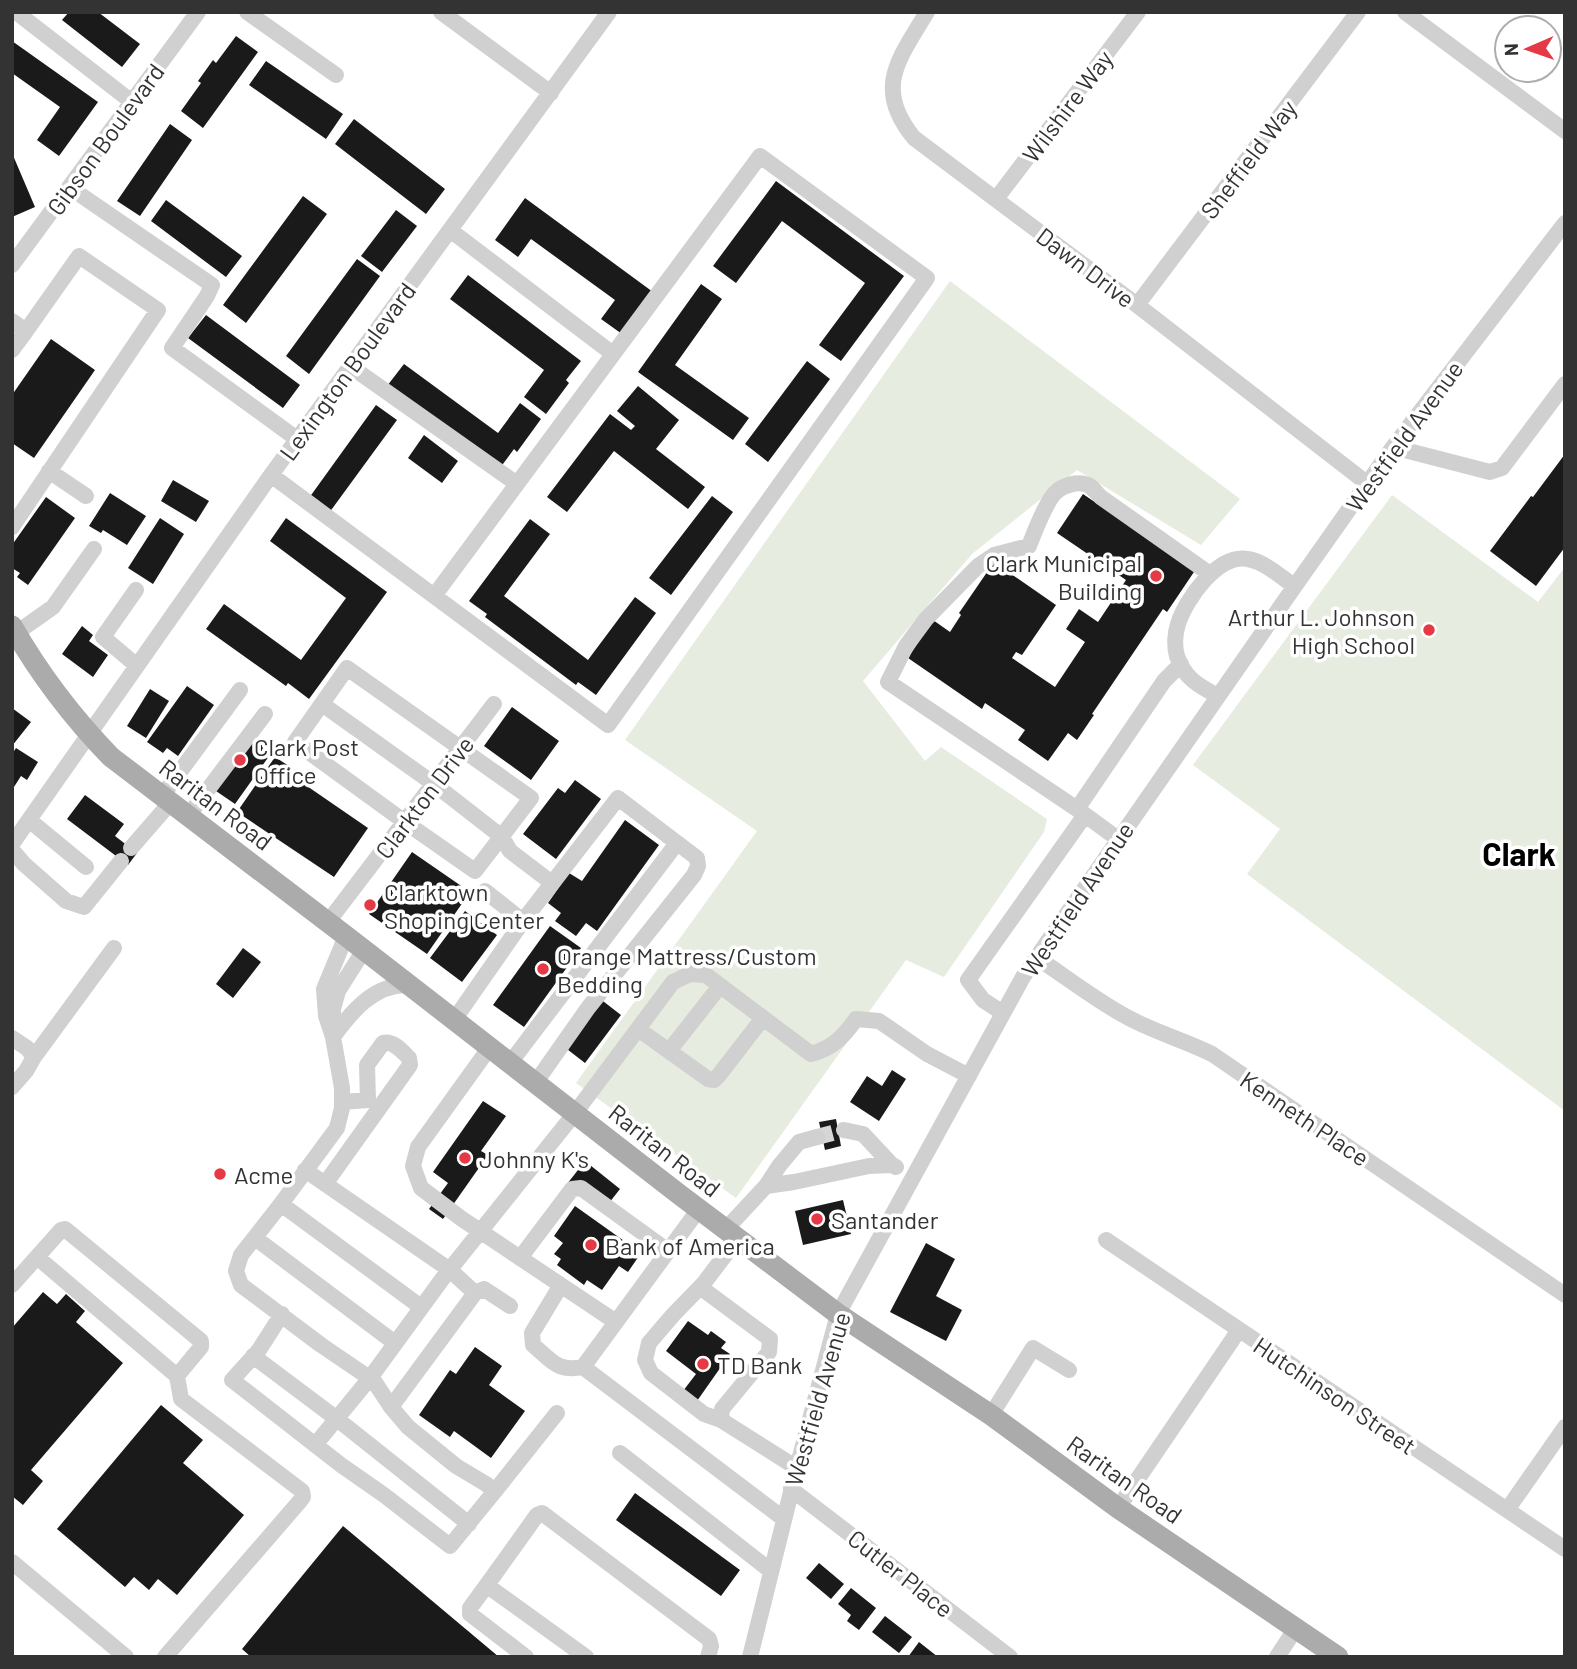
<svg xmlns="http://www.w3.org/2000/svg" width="1577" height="1669" font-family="Barlow,sans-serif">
<rect width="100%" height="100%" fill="#fff"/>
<!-- green -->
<path fill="#e6ecdf" d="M950,281L1240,499L1201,545L1077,470L972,554L863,681L925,761L941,747L1047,819L1044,832L944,977L906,960L736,1198L576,1083L757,831L625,740Z
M1392,495L1538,602L1565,567V1111L1247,874L1280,829L1193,765Z"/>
<!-- building -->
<path fill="#1a1a1a" d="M69,12H98L140,44L122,67L62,20Z
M236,36L258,52L203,128L181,111L201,83L198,81L213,60L216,63Z
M12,41L98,102L59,156L37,140L60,107L12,73Z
M266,61L343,114L326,139L249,85Z
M354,119L445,189L426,214L335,144Z
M170,124L192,140L140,216L117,201Z
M12,153L35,207L12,217Z
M776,181L904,276L841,361L819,345L865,283L782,221L736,283L713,266Z
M303,196L327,214L246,323L223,305Z
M525,198L653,292L622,334L601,319L615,300L531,239L518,257L495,240Z
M166,200L242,256L226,277L151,221Z
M396,210L417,226L382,272L361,256Z
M357,259L380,276L309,374L286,356Z
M468,275L581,361L566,380L569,383L546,414L524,397L544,370L450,299Z
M701,284L722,299L675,365L749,418L733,440L638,372Z
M206,315L300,385L283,408L188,338Z
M51,339L95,370L34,458L12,443V395Z
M807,361L830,379L768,462L745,444Z
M404,364L498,433L520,403L541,419L517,452L514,449L500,468L387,386Z
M638,386L679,420L656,449L705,487L688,509L614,451L567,512L547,497L610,414L631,430L635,426L617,411Z
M376,405L397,420L329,513L309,498Z
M424,435L458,461L442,483L408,458Z
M1565,454V547L1536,586L1490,551L1531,496L1533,497Z
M173,480L209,501L196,522L161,501Z
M110,493L146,516L127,545L103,530L101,533L89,526Z
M1083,494L1184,563L1196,569L1167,612L1163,609L1092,714L1094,715L1077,740L1068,733L1048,761L1018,740L1025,730L985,703L982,709L908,658L933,620L950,632L961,615L959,613L994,562L1056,605L1022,655L1016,652L1012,658L1055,687L1085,642L1066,629L1079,609L1098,622L1126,580L1057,533Z
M712,496L733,512L671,595L649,578Z
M46,497L75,518L28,585L17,577L20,573L12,568V560L14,557L12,556V545Z
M160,518L184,534L153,584L128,568Z
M286,518L387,592L309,699L288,683L286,686L206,629L224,604L301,660L346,598L270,541Z
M530,519L550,534L504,596L588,660L635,597L656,613L596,695L578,682L576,685L485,617L487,614L469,601Z
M82,626L93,635L89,641L108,655L93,677L62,654Z
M187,686L214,705L178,756L167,748L163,753L147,742Z
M150,689L169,701L146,738L127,726Z
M512,707L559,741L531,780L484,746Z
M12,708L31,722L12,746Z
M253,738L272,752L235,804L216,791Z
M16,748L38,762L27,780L21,776L12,790V754Z
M275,757L292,768L288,773L368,828L334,877L237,812Z
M575,780L601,799L556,859L523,834L558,788L565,793Z
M85,795L124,824L115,836L137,853L128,865L67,819Z
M625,820L659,845L597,931L586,923L576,936L555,921L561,913L548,903L569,873L582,881Z
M412,852L470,892L427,954L369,914Z
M465,911L497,935L462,982L430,958Z
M550,926L581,948L524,1027L493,1005Z
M243,948L261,962L233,998L216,984Z
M599,998L621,1015L585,1063L563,1046Z
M892,1070L906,1079L879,1121L850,1102L867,1076L882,1086Z
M483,1101L506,1116L481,1151L488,1155L443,1219L429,1209L448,1183L433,1172Z
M836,1119L841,1146L825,1150L819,1122Z
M585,1161L620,1189L602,1212L567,1184Z
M843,1200L851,1234L803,1245L795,1211Z
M575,1206L641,1253L628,1272L619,1266L602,1290L587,1280L584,1285L557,1265L561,1259L554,1254L563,1243L554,1236Z
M926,1243L955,1259L936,1296L962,1310L946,1341L890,1312Z
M43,1292L57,1304L66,1294L85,1311L76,1322L123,1363L31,1470L43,1481L23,1505L12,1496V1328Z
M688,1321L708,1335L711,1331L726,1342L721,1348L730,1354L697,1401L683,1391L696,1374L666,1351Z
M475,1347L502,1366L489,1385L525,1411L491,1458L454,1431L450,1437L419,1415L450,1370L456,1374Z
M161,1405L203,1440L183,1463L244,1515L177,1595L158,1579L149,1590L134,1577L125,1587L57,1529Z
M635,1493L740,1570L721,1596L616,1520Z
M343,1526L499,1657H251L242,1649Z
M819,1563L844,1584L831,1599L806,1578Z
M851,1588L876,1608L859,1630L847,1621L851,1615L838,1604Z
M885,1616L912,1637L899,1653L872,1632Z
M919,1642L938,1657H908Z"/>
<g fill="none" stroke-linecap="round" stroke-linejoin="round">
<!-- minor-tunnel -->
<path stroke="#d6d6d6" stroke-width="16" stroke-dasharray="16 8" stroke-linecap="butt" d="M817,1137L844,1130"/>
<!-- minor -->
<path stroke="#d0d0d0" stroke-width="16" d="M16,12L132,102
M247,12L336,75
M441,12L551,93
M927,12C899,59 873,88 914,138L1137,305L1368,484
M1405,12L1565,131
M69,187L212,285L207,296L172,348L297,439
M996,199L1138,12
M450,230L613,354
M12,265L198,12
M1137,305L1358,12
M12,321L26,331L79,256L158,310L12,527
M12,350L26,331
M350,366L517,484
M1393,447L1490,472L1502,468L1565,384
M49,471L86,496
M271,475L608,725L927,278L760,156L434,596
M136,590L103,637L137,666
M12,636L53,607L94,549
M347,668L531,798L475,871L405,822L295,742Z
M1218,696C1199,686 1184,678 1177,656C1174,646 1175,633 1178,624C1186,599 1218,553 1248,559C1265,562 1281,577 1294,586
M322,704L434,784L502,837L510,851L552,883
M162,796L240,690
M1077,809L888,682L906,646L926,619L978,566L994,555L1029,546C1035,531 1044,506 1054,494C1062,485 1079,480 1090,486C1094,489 1098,495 1102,498L1210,574
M188,816L265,714
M29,820L86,867
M1118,839L1077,809L1164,681L1181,664
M12,844L271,475L609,12
M131,848L171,802
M12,850L24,864L66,901L84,907L121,861
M485,891L523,921
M328,922L494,704
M346,936L324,989L326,1016L333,1037V1009L338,991L364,950
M1036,957C1066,977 1097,1001 1127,1017C1154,1032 1184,1040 1212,1054L1565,1295
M1003,1013L983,1000L968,980L1085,815
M454,1020L523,921L618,798L697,858L698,866L694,875L588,1008L536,1082
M638,1029L708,1079L714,1080L719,1075L763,1018
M12,1038L27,1048L34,1057L26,1071L12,1087
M490,1047L418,1147L413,1166L421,1188L462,1219L616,1322
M669,1051L720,986
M34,1057L114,948
M510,1063L677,843
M844,1130L863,1134L892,1165L896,1167
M305,1170L450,1270L475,1293L391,1407
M325,1184L410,1065L409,1058C402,1051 393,1040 383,1043L367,1065L368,1100L342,1102
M766,1186L794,1182L869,1166L892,1165
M281,1204L421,1307
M699,1209L583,1367L784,1519
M726,1229L766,1186L779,1166L799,1142L817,1137
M255,1238L395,1343
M1106,1240L1565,1549
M37,1257L177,1376L181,1399L302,1491L303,1497L300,1501L165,1657
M520,1258L572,1189L581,1188L668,1251
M12,1285L61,1230L65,1229L201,1341V1347L177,1376
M561,1285L532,1333L533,1345C552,1361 557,1372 583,1367
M700,1287L770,1339L769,1352L722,1409L721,1420L797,1468
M475,1293L484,1289L510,1306
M282,1314L259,1350L232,1380L341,1465L384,1495L450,1546L495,1491L486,1484L456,1466L408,1427L391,1407L374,1381L321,1345L241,1285L236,1271L241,1255L281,1204L337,1128L342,1108V1088L333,1037C351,1012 375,983 409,985
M253,1356L337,1419L469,1524
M991,1415L1033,1348L1069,1370
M721,1420L704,1414L651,1373L645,1360L649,1343L673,1315L704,1283L738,1238
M315,1445L370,1378L443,1278L575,1113L673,982L690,974L706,975L811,1054C833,1048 843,1037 856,1019L879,1021L927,1054L969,1076
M620,1453L771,1571
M791,1489L1010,1657
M495,1491L557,1413
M1118,1508L1239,1330
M1507,1510L1565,1427
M12,1562L126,1657
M489,1582L470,1608V1614L526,1657
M586,1657L489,1587V1582L537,1515L542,1513L709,1639L711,1646L708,1657
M750,1657L797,1468L838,1314L1023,977L1297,583L1393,447L1565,223
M1277,1657L1296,1628"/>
<!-- major -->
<path stroke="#ababab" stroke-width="21" d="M12,626C39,673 73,718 111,757L346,936L680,1195L838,1314L991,1415L1118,1508L1338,1657"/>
</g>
<!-- markers -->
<g fill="#e63946" stroke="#fff" stroke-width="2.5">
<circle cx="1156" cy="576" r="7"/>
<circle cx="1429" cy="630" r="7"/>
<circle cx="240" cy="760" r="7"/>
<circle cx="370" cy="905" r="7"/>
<circle cx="543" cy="969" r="7"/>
<circle cx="465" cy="1158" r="7"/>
<circle cx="220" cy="1174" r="7"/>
<circle cx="817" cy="1219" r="7"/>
<circle cx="591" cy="1245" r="7"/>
<circle cx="703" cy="1364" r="7"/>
</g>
<g text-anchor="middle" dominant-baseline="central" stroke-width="7" stroke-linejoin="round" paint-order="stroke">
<!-- street labels -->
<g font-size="24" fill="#333" stroke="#fff">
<text transform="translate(1067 106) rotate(-53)">Wilshire Way</text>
<text transform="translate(105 139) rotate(-54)">Gibson Boulevard</text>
<text transform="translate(1248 159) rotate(-53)">Sheffield Way</text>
<text transform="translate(1086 267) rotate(37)">Dawn Drive</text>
<text transform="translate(347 371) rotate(-54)">Lexington Boulevard</text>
<text transform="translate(1404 436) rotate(-54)">Westfield Avenue</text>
<text transform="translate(424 797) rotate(-53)">Clarkton Drive</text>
<text transform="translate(216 804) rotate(37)">Raritan Road</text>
<text transform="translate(1077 899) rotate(-56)">Westfield Avenue</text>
<text transform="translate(1305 1118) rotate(34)">Kenneth Place</text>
<text transform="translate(665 1150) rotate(38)">Raritan Road</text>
<text transform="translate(1335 1395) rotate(34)">Hutchinson Street</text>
<text transform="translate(817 1399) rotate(-74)">Westfield Avenue</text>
<text transform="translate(1125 1479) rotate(35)">Raritan Road</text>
<text transform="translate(901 1573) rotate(38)">Cutler Place</text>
</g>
<!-- poi labels -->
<g font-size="24" fill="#333" stroke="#fff" text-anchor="start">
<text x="1142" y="562" text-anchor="end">Clark Municipal<tspan x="1142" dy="28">Building</tspan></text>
<text x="1415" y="616" text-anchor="end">Arthur L. Johnson<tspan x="1415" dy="28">High School</tspan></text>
<text x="254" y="746">Clark Post<tspan x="254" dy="28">Office</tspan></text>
<text x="384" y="891">Clarktown<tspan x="384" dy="28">Shoping Center</tspan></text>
<text x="557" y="955">Orange Mattress/Custom<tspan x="557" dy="28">Bedding</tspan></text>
<text x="479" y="1158">Johnny K's</text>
<text x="234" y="1174">Acme</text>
<text x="831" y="1219">Santander</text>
<text x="605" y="1245">Bank of America</text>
<text x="717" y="1364">TD Bank</text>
</g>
<!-- district labels -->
<g font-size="32" font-weight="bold" fill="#000" stroke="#fff">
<text x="1519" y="853">Clark</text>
</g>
</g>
<!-- border -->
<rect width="1577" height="1669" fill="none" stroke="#333333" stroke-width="28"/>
<!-- north arrow -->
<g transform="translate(1528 49) rotate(268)"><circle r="33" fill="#ffffff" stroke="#adadad" stroke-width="2"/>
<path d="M0-5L12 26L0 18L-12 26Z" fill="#e63946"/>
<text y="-10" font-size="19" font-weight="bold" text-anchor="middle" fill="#333333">N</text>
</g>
</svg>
